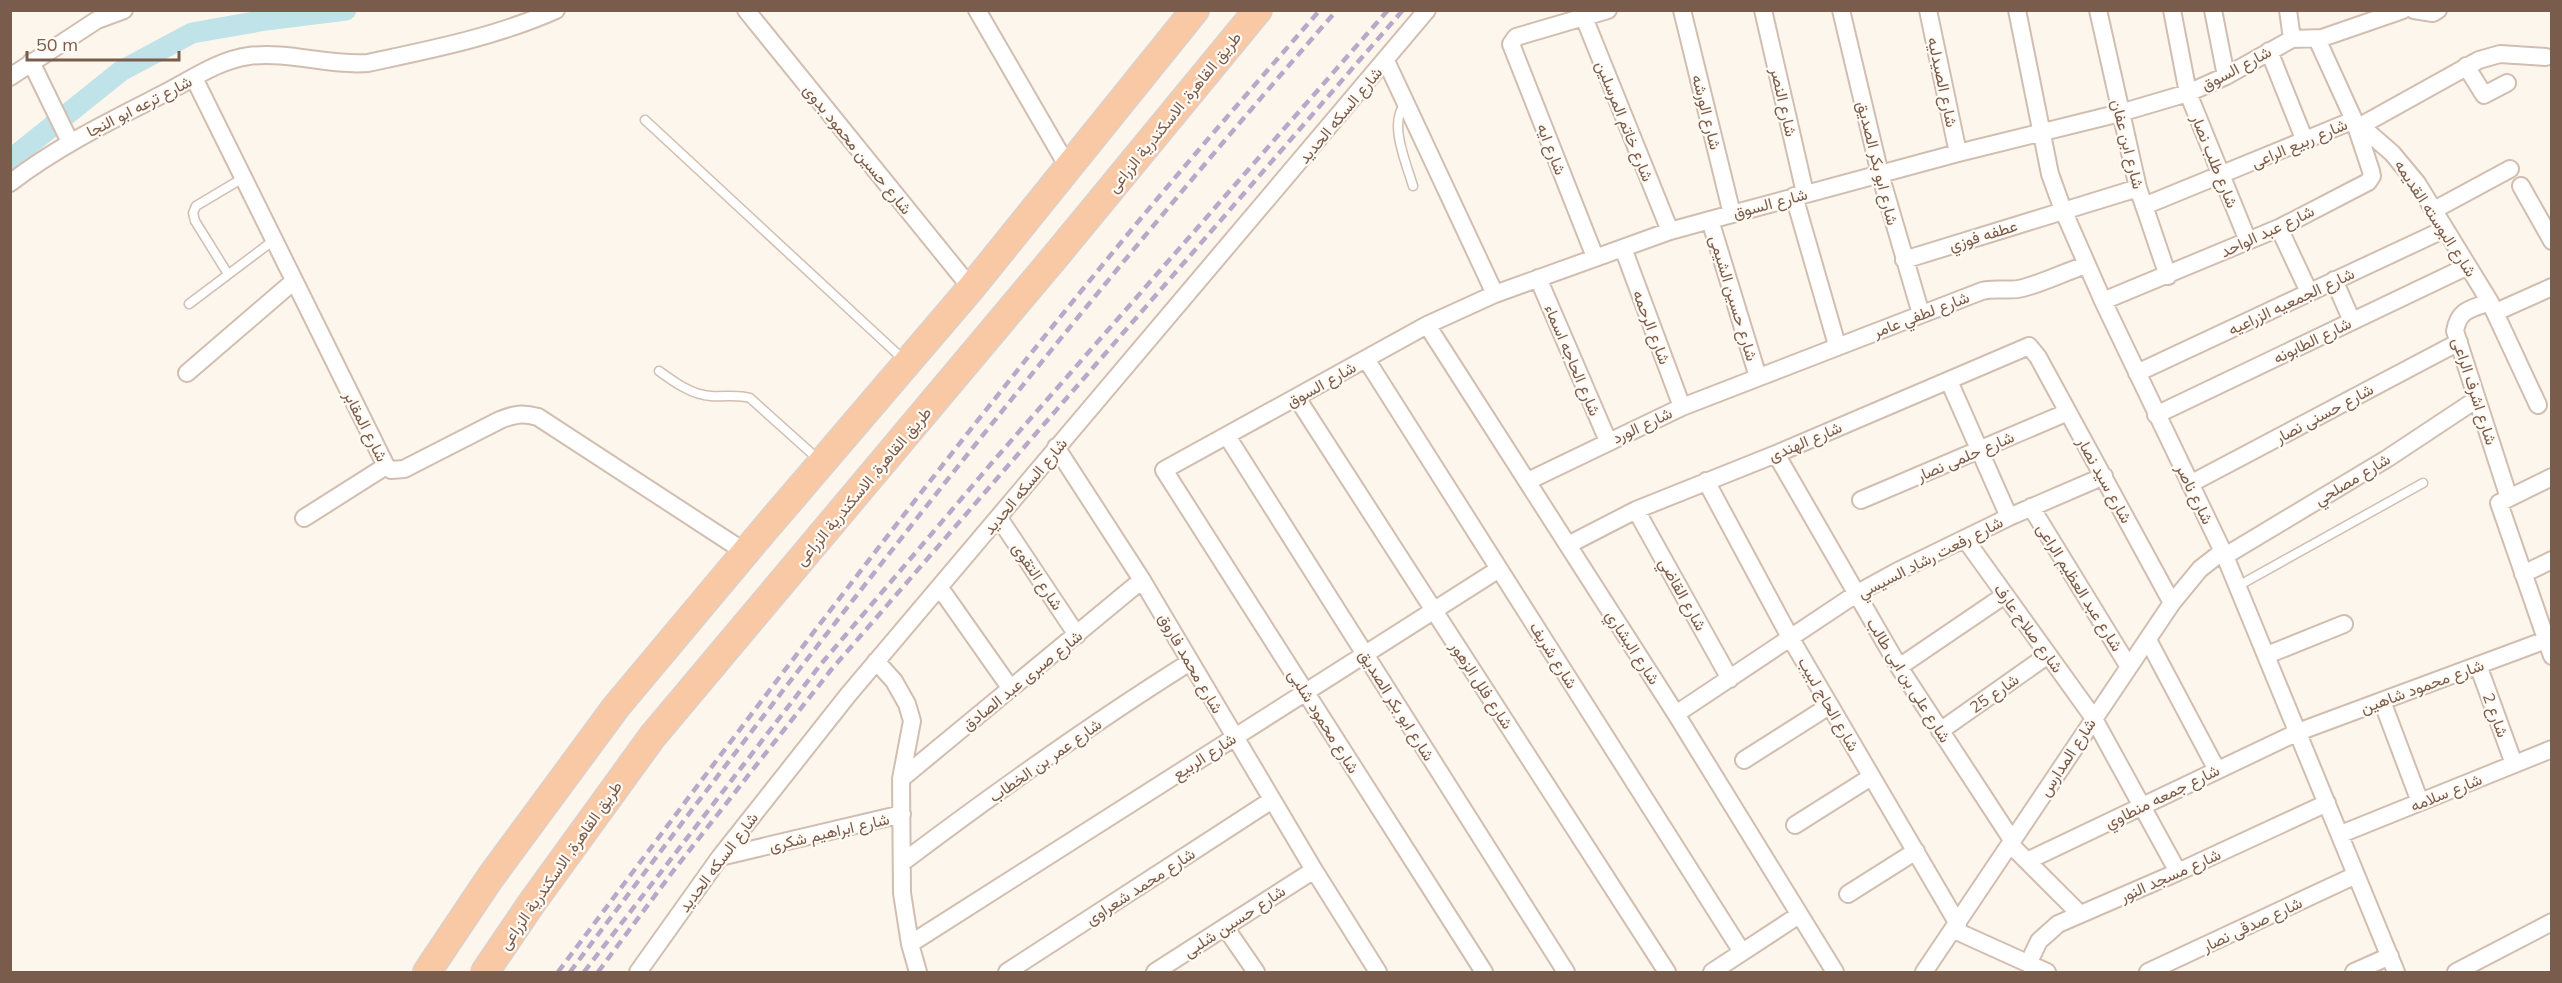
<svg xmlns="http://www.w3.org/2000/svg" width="2562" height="983" font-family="Mulish,Vazirmatn,sans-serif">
<rect width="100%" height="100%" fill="#fdf6ec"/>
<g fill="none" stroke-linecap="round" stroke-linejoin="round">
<!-- canal -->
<path stroke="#bfe3e8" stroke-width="21" d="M10,160L121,71L192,33L266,20L346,10"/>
<!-- service casing -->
<g stroke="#d1beb0" stroke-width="11">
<path id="service" d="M1406,104C1387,120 1407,165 1413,186
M645,120L904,360
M228,274L195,221L193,213L196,206L243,178
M189,304L274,240
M659,371C674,382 692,395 711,396C725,397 737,394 750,398L819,460
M2238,586L2423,483"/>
</g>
<!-- minor casing -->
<g stroke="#d1beb0" stroke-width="20">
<path id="minor" d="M746,10L971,288
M977,10L1068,167
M1581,10L1670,231
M1682,10L1732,214
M1763,10L1805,193
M1841,10L1880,174L1921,314
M1928,10L1958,153
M2017,10L2050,174L2063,210L2103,301L2225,556L2396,972
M2098,10L2138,188L2168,276
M2172,10L2188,93L2248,241
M2213,10L2226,76
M2288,10L2292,39
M2414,10L2433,13L2438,10
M2317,39L2354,120L2392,153L2417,183L2490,302L2538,405
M2269,51L2305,141
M1386,61L1495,294
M31,62L70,142
M2466,66L2484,95L2507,83
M10,77L97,20L124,10
M194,78L386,466L391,470L404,469L500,420C514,414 523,413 538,417L745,552
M2362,125L2479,60L2500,54L2546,57
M10,183C58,146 112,120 165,93C192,79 219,60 249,56C289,51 328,66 368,63C433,49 495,37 556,10
M2521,186L2552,241
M1794,196L1837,345
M2434,210L2510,169
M1710,220L1758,377
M2279,228L2309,292
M1623,248L1682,407
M1595,257L1511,44L1516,37L1608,10
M1904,260L2138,188
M1538,278L1608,441
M2334,280L2352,321
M2103,301L2279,228L2368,182L2372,176L2371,171L2354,120L2144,206
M2490,302C2471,309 2459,309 2455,331L2509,498
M2496,312L2552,287
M1427,325L1676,714L1835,972
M1366,359L1742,952
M187,373L294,281
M2137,373L2445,229
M1949,381L2009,517
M1297,398L1667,972
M2156,415L2468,266
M1227,436L1566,972
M1056,447L1142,580L1314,870L1378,972
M1776,454L1899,667L2012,840
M2552,477L2499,503L2552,656
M1528,481L1682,407L1982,291C1996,287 2009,292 2023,288C2045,282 2065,272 2086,265
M1706,481L1791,639L1958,924
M2190,484L2459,342
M1861,500L2068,412
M2031,507L2129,667
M1636,510L1730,679
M304,518L386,466
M999,518L1077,635
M1965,539L2093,717L2178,872
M1568,545L1636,510L1776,454L2029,346L2038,357L2172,603
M2225,556L2388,458L2477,399
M2523,574L2552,560
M940,588L1011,689
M2148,640L2217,770
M2267,655L2344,624
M876,661L894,681L907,704L912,721L901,779L902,893L910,944L918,972
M2478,665L2514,764
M1899,667L2005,595
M2382,701L2420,802
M1676,714L1856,594L1896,572L2009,517L2104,476
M1940,731L2048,655
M1744,760L1829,706
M901,779L1142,580
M1795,825L1871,777
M2341,834L2552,749
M2010,844L2080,914
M720,857L902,814
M2027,861L2298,732L2546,640
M903,862C996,792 1091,724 1190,662
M1848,894L1916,851
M1225,927L1256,972
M1954,930L2047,972
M910,944L1499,569
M2028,964L2039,941L2058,924L2178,872L2327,803
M638,972L720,857L848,695L1427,10
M1007,972L1272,800
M1155,972L1314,870
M1484,972L1164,470L1427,325L1495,294L1670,231L1710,220L1958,153L2120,113L2188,93L2226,76L2292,39L2322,38L2403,10
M1712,972L1799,915
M1924,972L2172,603L2200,569L2223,551
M2148,972L2356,875
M2354,972L2390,956
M2456,972L2552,922"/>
</g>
<!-- trunk casing -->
<g stroke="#dad1cd" stroke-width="30">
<path id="trunk" d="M427,972L490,878L616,707L754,542L971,288L1195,10
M485,972L531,904L652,737L1059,252L1258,10"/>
</g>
<!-- service -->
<use href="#service" stroke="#fff" stroke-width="8"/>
<!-- minor -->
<use href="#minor" stroke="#fff" stroke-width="16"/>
<!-- trunk -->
<use href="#trunk" stroke="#f9c8a4" stroke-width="27"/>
<!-- rail -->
<path stroke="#b9a8c9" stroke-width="4.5" stroke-dasharray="9 6" stroke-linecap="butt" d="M558,972C742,726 927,478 1123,240C1187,162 1254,86 1320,10
M570,972C815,644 1067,319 1337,10
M584,972L821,664L996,458L1388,10
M598,972L674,870L831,670L1403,10"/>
</g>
<g text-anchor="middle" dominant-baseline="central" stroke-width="4.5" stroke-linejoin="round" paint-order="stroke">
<!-- street labels -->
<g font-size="16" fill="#7a5c4d" stroke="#fffaf3">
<text transform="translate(2236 68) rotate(-28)">شارع السوق</text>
<text transform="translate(1943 82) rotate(78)">شارع الصيدليه</text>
<text transform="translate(1784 102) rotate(77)">شارع النصر</text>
<text transform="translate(139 106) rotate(-27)">شارع ترعه ابو النجا</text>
<text transform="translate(1174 112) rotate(-51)">طريق القاهرة, الاسكندرية الزراعى</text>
<text transform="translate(1707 112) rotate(76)">شارع الورشه</text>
<text transform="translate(1340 115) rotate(-50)">شارع السكه الحديد</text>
<text transform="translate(1625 121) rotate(68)">شارع خاتم المرسلين</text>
<text transform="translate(2299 143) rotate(-23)">شارع ربيع الراعى</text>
<text transform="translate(2128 144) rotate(76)">شارع ابن عفان</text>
<text transform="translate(858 149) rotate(51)">شارع حسين محمود بدوى</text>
<text transform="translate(1552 149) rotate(69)">شارع ايه</text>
<text transform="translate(2215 161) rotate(68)">شارع طلب نصار</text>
<text transform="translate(1878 163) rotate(76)">شارع ابو بكر الصديق</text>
<text transform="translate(1770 203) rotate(-15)">شارع السوق</text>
<text transform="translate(2436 218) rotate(57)">شارع البوسته القديمه</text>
<text transform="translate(2267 231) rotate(-25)">شارع عبد الواحد</text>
<text transform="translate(1983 235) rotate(-17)">عطفه فوزي</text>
<text transform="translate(1734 298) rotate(73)">شارع حسين الشيمى</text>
<text transform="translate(2291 301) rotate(-25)">شارع الجمعيه الزراعيه</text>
<text transform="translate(1921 314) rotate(-21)">شارع لطفي عامر</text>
<text transform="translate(1652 327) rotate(69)">شارع الرحمه</text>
<text transform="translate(2312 340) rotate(-26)">شارع الطابونه</text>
<text transform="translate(1573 360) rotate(67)">شارع الحاجه اسماء</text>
<text transform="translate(1321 384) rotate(-29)">شارع السوق</text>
<text transform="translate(2475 391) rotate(72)">شارع اشرف الراعى</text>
<text transform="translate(2324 413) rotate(-28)">شارع حسنى نصار</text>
<text transform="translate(1642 425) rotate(-25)">شارع الورد</text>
<text transform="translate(366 426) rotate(63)">شارع المقابر</text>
<text transform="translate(1805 441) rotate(-23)">شارع الهندى</text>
<text transform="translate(1965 456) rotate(-23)">شارع حلمى نصار</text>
<text transform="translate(2352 479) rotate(-31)">شارع مصلحي</text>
<text transform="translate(2105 480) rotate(61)">شارع سيد نصار</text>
<text transform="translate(863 486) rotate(-50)">طريق القاهرة, الاسكندرية الزراعى</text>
<text transform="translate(1025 486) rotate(-50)">شارع السكه الحديد</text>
<text transform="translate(2195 494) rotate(64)">شارع ناصر</text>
<text transform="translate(1930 557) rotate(-27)">شارع رفعت رشاد السيسي</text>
<text transform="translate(1038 576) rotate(56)">شارع التقوى</text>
<text transform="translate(2080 587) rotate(58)">شارع عبد العظيم الراعى</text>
<text transform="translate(1683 594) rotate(61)">شارع القاضي</text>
<text transform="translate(2029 628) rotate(54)">شارع صلاح عارف</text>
<text transform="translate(1633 647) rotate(57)">شارع البشاري</text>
<text transform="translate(1554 655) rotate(58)">شارع شريف</text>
<text transform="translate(1191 663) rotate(60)">شارع محمد فاروق</text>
<text transform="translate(1022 680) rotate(-39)">شارع صبرى عبد الصادق</text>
<text transform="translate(1909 680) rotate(58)">شارع على بن ابى طالب</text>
<text transform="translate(1482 685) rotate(57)">شارع فلل الزهور</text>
<text transform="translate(2422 686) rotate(-20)">شارع محمود شاهين</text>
<text transform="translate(1994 693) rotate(-35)">شارع 25</text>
<text transform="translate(1829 704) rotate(60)">شارع الحاج لبيب</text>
<text transform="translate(1397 705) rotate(58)">شارع ابو بكر الصديق</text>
<text transform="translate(2496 715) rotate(70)">شارع 2</text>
<text transform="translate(1324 721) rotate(58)">شارع محمود شلبى</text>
<text transform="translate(1204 756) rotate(-33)">شارع الربيع</text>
<text transform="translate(2067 757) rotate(-57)">شارع المدارس</text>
<text transform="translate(1045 760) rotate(-35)">شارع عمر بن الخطاب</text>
<text transform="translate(2446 792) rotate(-22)">شارع سلامه</text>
<text transform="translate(2162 796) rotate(-26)">شارع جمعه منطاوي</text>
<text transform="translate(829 832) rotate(-13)">شارع ابراهيم شكرى</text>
<text transform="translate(718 862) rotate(-53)">شارع السكه الحديد</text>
<text transform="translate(560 865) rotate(-55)">طريق القاهرة, الاسكندرية الزراعى</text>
<text transform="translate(2170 875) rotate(-24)">شارع مسجد النور</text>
<text transform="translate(1140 886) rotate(-33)">شارع محمد شعراوى</text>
<text transform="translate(1234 921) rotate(-33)">شارع حسين شلبى</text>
<text transform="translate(2252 924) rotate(-25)">شارع صدقى نصار</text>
</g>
</g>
<!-- border -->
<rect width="2562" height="983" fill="none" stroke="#7a5c4d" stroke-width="24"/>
<!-- scale -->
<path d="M27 51v9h152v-9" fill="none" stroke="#7a5c4d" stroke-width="3"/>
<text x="36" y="51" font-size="18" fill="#7a5c4d" stroke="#fffaf3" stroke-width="4.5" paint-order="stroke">50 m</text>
</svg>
